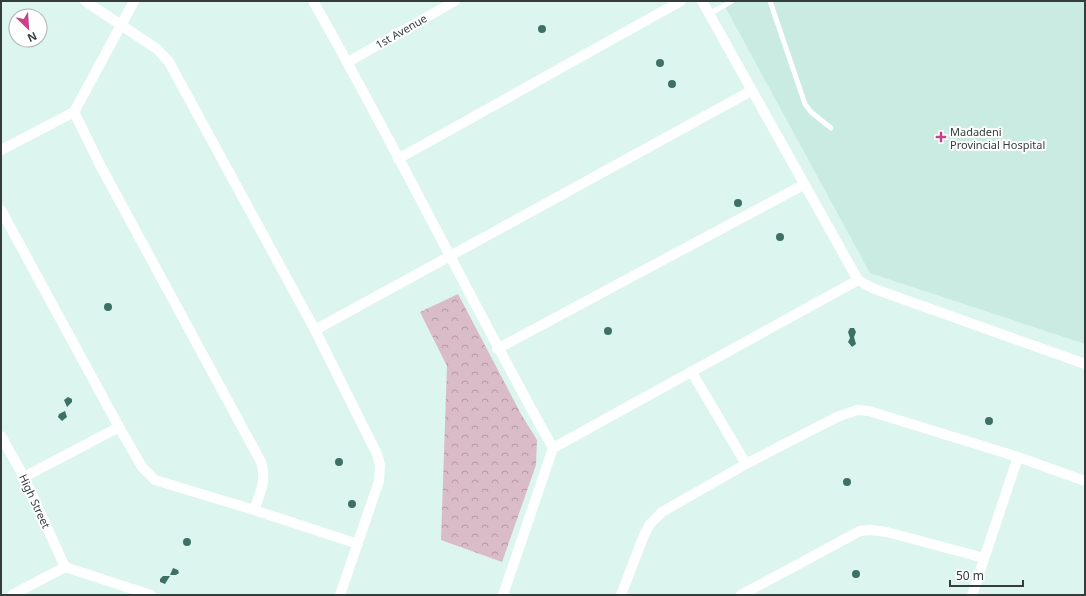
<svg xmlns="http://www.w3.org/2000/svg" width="1086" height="596" font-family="'Noto Sans',sans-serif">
<defs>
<pattern id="forest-crowns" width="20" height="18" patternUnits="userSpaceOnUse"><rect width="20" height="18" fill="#dabbc8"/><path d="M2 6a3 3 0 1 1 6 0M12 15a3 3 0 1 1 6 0" fill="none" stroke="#b299a4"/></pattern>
</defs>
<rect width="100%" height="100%" fill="#dcf5ee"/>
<!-- built -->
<path fill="#c9ebe2" d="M722,1H1085V344L870,273Z"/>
<!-- forest -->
<path fill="url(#forest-crowns)" d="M458,294L521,414L537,440L536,465L502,562L441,540L447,366L420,312Z"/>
<!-- building -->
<path fill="#3e7166" d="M538 29a4 4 0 1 1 8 0a4 4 0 1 1-8 0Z
M656 63a4 4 0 1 1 8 0a4 4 0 1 1-8 0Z
M668 84a4 4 0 1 1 8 0a4 4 0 1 1-8 0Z
M734 203a4 4 0 1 1 8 0a4 4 0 1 1-8 0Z
M776 237a4 4 0 1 1 8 0a4 4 0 1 1-8 0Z
M104 307a4 4 0 1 1 8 0a4 4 0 1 1-8 0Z
M604 331a4 4 0 1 1 8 0a4 4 0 1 1-8 0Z
M850,328H854L856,332L854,337L856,344L852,347L848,342L850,338L848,332Z
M68,397L72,399V402L67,407L64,400Z
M65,411L67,417L62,421L58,417L59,414Z
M985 421a4 4 0 1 1 8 0a4 4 0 1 1-8 0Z
M335 462a4 4 0 1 1 8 0a4 4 0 1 1-8 0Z
M843 482a4 4 0 1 1 8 0a4 4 0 1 1-8 0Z
M348 504a4 4 0 1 1 8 0a4 4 0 1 1-8 0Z
M183 542a4 4 0 1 1 8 0a4 4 0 1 1-8 0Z
M173,568L178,570L179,573L176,575H170Z
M852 574a4 4 0 1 1 8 0a4 4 0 1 1-8 0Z
M163,576H170L165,584L160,582V579Z"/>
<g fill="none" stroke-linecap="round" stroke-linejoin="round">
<!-- service -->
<path stroke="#fff" stroke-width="5" d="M770,1L805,104L811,112L831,128
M709,14L732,1"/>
<!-- minor -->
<path stroke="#fff" stroke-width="10" d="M85,1L157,49L169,62L315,330L377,454L380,465L379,481L340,595
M313,1C397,148 470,300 553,448
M702,1L858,280L872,288L1085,364
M348,62L455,1
M74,112L134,1
M1,150L74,112L100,165L261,462C267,480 260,493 254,510
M398,159L681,1
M1,210L119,427L142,467L155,480L254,510L358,544
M315,330L751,91
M497,349L805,184
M691,371L746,464
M1,436L24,477L65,567
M24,477L119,427
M12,595L65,567L151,595
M503,595L553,448L858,280
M621,595L644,535L650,524L662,512L746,464L837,417L857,410L869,411L1018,457L1085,481
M741,595L860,531L870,530L887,532L984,558
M972,595L1018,457"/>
</g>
<!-- markers -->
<path fill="#c74388" stroke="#fff" stroke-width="1.5" d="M939 131h4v4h4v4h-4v4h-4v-4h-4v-4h4z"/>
<g text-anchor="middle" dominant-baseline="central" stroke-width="4" stroke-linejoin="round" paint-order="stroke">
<!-- street labels -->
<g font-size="11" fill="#343d3b" stroke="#fff">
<text transform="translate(401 31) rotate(-30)">1st Avenue</text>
<text transform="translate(35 501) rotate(65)">High Street</text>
</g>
<!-- poi labels -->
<g font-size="11" fill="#343d3b" stroke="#fff" text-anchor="start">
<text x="950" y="131">Madadeni<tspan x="950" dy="13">Provincial Hospital</tspan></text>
</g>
</g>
<!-- border -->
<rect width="1086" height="596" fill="none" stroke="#343d3b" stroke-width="4"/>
<!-- north arrow -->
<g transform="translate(28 28) rotate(155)"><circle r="19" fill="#ffffff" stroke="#aeb1b1"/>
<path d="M0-3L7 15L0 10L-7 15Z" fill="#c74388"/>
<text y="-6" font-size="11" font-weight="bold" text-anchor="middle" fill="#343d3b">N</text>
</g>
<!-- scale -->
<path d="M950 580v6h73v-6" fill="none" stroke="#343d3b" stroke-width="2"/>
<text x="956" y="580" font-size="12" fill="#343d3b" stroke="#ffffff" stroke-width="3" paint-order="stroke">50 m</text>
</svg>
